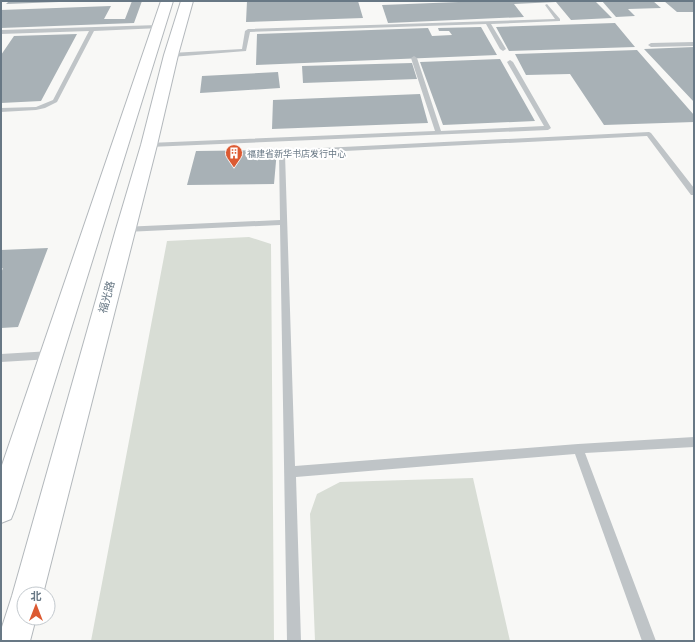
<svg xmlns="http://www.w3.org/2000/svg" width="695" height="642" font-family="Manrope,'Noto Sans SC',sans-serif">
<rect width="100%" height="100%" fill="#f8f8f6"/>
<!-- green -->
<path fill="#d8ddd5" d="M249,237L271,244L274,641H91L167,241Z
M473,478L510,641H315L310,514L317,494L340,482Z"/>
<!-- building -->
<path fill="#a8b1b6" d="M9,1H59V2L6,4Z
M132,1H142L134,23L1,28V10L111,6L104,19H125Z
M247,1H358L363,18L246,22Z
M484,1H595L612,18L571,20L556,2L514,4L524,17L388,23L382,5Z
M602,1H653L661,8L628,9L635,16L616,17Z
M664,1H694V12H677Z
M615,23L635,47L509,51L496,27Z
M481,27L497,55L256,65L257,34L428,28L432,36L452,35L449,31H439L438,28Z
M77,34L41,101L1,103V55L14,36Z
M694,47V102L644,49Z
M637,50L694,115V122L604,125L570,74L526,75L515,54Z
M500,59L535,121L443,125L420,62Z
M412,63L417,79L303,83L302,66Z
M278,72L280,88L200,93L202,76Z
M420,94L428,123L272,129L273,100Z
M277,150L274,184L187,185L196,151Z
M48,248L18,327L1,328V273L3,268L1,269V250Z"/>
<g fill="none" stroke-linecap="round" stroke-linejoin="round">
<!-- primary casing -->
<g stroke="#b3b8bc" stroke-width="2">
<path id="primary" d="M161,1H173L15,509L11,519L1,523V468Z
M181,1H193L178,55L157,145L43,594H24V618H36L30,641H1V630L12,596L116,229L141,145L164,55Z"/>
</g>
<!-- service -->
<path fill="#bfc4c7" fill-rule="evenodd" d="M547,4L560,19V21L491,24L506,49L503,51L500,49L486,24L250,32L246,51L171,57L168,55L171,53L242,49L245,31L248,29L555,19L545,5Z
M158,25L160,26V28L94,31L57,102L45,108L36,110L1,112V108L36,107L53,100L89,31L1,34V30Z
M694,42V46L651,47L648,45L651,43Z
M414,56L417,58L441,131L544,126L507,62L510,60L513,62L551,128L548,130L149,147L146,145L149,143L435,131L411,58Z
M649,132L651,133L694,188V195H691L647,136L285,154L295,466L578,444L694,437V447L585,453L656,641H642L575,454L296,477L301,641H287L280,225L125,232L121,229L122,227L280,220L279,152L282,150Z
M51,351L54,352L56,355L54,358L51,359L1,362V354Z"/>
<!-- primary -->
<use href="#primary" fill="#fff" fill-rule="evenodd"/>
</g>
<!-- icons -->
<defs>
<g id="building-pin" transform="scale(0.9)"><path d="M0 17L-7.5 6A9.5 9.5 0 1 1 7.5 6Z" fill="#dc5a32" stroke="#fff"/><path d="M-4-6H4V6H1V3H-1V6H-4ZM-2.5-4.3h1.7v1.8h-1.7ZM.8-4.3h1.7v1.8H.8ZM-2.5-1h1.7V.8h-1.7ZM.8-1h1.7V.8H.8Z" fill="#fff"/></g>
</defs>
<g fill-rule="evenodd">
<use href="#building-pin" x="234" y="153"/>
</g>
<g text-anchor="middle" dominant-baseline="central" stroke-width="4" stroke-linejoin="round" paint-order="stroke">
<!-- far-poi labels -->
<g font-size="9" fill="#687885" stroke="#fff" text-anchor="start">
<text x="247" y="153">福建省新华书店发行中心</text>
</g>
<!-- street labels -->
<g font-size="11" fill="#687885" stroke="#fff">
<text transform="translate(106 297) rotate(-75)">福光路</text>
</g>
</g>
<!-- border -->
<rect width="695" height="642" fill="none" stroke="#687885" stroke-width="4"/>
<!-- north arrow -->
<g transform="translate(36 606)"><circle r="19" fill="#ffffff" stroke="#c3c9ce"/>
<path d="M0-3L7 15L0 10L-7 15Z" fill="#dc5a32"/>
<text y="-6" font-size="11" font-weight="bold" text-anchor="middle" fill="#687885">北</text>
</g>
</svg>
